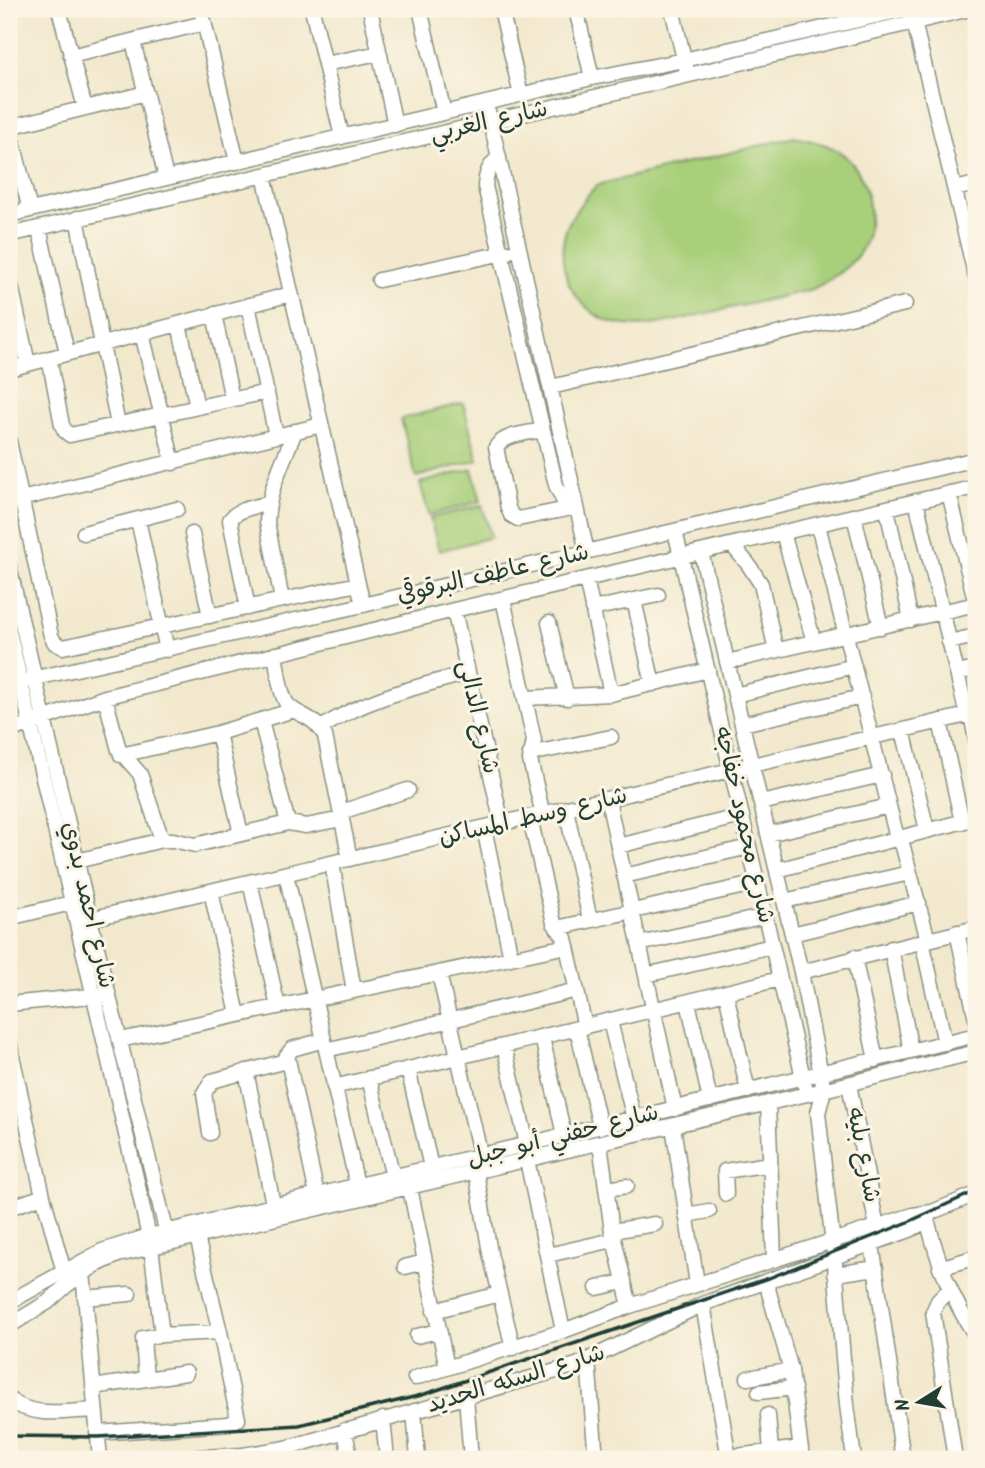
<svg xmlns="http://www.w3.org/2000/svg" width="985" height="1468" font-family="Kalam,'Playpen Sans Arabic',sans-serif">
<rect width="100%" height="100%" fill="#fcf5e5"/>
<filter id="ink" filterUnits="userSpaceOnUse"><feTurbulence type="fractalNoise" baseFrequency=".0143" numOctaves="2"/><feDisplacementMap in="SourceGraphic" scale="14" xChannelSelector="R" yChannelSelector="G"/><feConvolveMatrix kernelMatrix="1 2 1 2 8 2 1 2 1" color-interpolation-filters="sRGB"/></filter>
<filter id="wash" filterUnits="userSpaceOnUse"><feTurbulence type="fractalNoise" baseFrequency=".00686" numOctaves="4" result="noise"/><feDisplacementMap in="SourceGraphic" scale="28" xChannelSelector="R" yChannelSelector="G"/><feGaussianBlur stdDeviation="1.57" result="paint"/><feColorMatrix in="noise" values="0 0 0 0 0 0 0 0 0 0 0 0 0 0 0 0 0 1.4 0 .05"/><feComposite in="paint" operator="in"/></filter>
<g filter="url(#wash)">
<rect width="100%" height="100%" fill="#f2e8cd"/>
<!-- green -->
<path fill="#a8cf7a" stroke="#648657" stroke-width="2" d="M794,137C813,141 836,145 849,160C869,180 876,222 863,247C853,266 831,279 813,289C778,298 743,305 708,313C679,319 649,330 618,324C595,320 572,298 566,275C555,236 571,213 597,185Z
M463,403L478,460L416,477L401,419Z
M472,469L481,501L429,515L420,483Z
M482,505L491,537L439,551L430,518Z"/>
</g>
<g filter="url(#ink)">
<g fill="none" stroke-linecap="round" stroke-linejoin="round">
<!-- minor casing -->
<g stroke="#889280" stroke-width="17">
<path id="minor" d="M59,9L85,108
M201,9L237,162
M312,9L342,137
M370,9L395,125
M420,9L444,113
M501,9L521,95
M576,9L592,78
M672,9L686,67
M912,14L976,278
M133,41L166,178
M71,56L204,23
M325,64L379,53
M489,114L587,552
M9,126L30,210
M9,127L146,93
M499,157C489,166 486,173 485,186L556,485L563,500L577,507
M264,175L363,605
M955,189L976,184
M9,215L592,78L684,60L906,9
M77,218L118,425
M39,228L67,353
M9,235L970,9
M9,276L28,364
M379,280L508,252
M248,305L276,436
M214,314L232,399
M179,324L197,407
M142,333L173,463
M49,358L62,425L65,431L70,435L267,392
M9,369L291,294
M551,387L905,304
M543,430C528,433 505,434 496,447L508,508L511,515L518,519L577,507
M9,441L51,636L55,643L63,647L358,584
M949,493L976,604
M916,501L967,715
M9,502L321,425
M887,509L911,620
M854,516L881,627
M138,520L167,650
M818,525L895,830L903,847L928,940
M675,531L805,1086
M84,533L177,509
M783,533L814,642
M192,534L210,616
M732,545L748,564L761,584L776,651
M701,552L801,972L824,1090L818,1113L834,1253L847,1405L854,1459
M9,566L90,919L168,1238
M586,579L611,694
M503,599L534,740L530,760L543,815
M282,600L267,522C268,490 284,460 295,431
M634,600L653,684
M248,608L230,520C238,508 256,507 269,503
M592,609L658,595
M454,610L502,824
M549,623L567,698
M9,632L138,1186L151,1247L162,1335
M949,642L976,636
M275,654C278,669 279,691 287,704C298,717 313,714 325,736L350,859
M727,662L976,604
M957,673L976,669
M9,684L363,605L976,459
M735,695L854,666
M105,697L119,750L140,774L162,840
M525,698L611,694L708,670
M971,714L976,740
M261,721L288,823
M940,721L962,822
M742,724L862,697
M321,728C366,698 417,687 468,673
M903,730L927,830
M9,731L105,697L454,610L976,487
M218,733L241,834
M530,754L611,737
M121,755L218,733L294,710
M608,800L675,1109
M761,803L882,775
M566,809L590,920
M341,812L408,790
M530,818L554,923L565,938L585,1027
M484,828L511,958
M768,834L889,806
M618,846L742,816
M77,861L162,840H173L195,845L288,823L306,826L342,819
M332,863L354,991
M777,870L976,818
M286,874L357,1185
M624,876L749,847
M250,882L278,1007
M211,891L238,1015
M784,901L910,873
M9,918L71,903
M90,919L976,713
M557,928L758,883
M957,932L976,1019
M792,934L919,903
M922,941L945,1043
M639,944L766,916
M891,948L911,1051
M854,957L876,1060
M801,972L976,928
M439,973L482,1162
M646,975L772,946
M726,993L748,1091
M688,1002L710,1100
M9,1004L101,995
M610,1021L634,1119
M577,1028L600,1127
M542,1037L564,1135
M120,1040L567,946
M9,1042L43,1196L66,1279
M504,1046L527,1144
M326,1050L577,990
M287,1055L317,1195
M408,1069L431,1167
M246,1071L275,1214
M369,1078L393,1177
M849,1084L877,1227
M334,1087L780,979
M768,1103L774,1259
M673,1126L697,1284
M210,1133L204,1093L212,1081L282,1062L292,1049L324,1040
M600,1143L612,1231L630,1306
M527,1160L563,1331
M476,1172L490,1253L513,1348
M410,1188L447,1368
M606,1189L627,1186
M726,1194L725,1171L769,1164
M9,1208L43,1196
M686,1215L709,1211
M927,1219C938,1262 951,1299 976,1336
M612,1231L655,1224
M872,1244L903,1459
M548,1255L613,1240
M405,1267L424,1262
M940,1268L976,1257
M83,1273L100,1459
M835,1274L876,1268
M766,1282L791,1370L802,1459
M597,1288L623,1282
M949,1290L938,1301L933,1312L955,1459
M85,1298L129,1294
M9,1302L102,1251L149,1236L976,1035
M703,1304L729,1459
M434,1311L499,1294
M9,1326L48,1302L67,1285L94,1266L118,1255L807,1094L976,1052
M417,1336L438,1331
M588,1360L596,1459
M415,1378L563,1331L630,1306L913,1215L932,1212L976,1194
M748,1378L791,1370
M146,1379L143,1338L162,1335L220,1332
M93,1387L186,1373
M759,1392L794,1388
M466,1397L471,1459
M9,1399C33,1419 66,1411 95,1410
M414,1411L418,1459
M768,1415L771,1451
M383,1419L387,1459
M345,1430L350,1459
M97,1433L229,1424L238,1419L220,1332L197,1237
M728,1457L801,1448
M161,1459L243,1455L286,1448L577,1365L703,1304L910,1230L919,1225L932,1212"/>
</g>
<!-- minor -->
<use href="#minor" stroke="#fff" stroke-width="14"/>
<!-- rail -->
<path stroke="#1f3d34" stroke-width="3.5" d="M9,1436L98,1437L299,1425L422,1395L769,1278L906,1223L976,1191"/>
</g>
</g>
<g text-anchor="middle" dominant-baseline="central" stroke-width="6" stroke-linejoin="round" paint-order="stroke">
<!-- street labels -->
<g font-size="24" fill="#1f3d34" stroke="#fcf5e5">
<text transform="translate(489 122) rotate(-13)">شارع الغربي</text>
<text transform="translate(493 574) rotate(-13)">شارع عاطف البرقوقي</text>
<text transform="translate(478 717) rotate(77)">شارع الدالى</text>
<text transform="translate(533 817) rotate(-13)">شارع وسط المساكن</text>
<text transform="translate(744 825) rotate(77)">شارع محمود خفاجه</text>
<text transform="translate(88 905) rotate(77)">شارع احمد بدوي</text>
<text transform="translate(563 1136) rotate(-14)">شارع حفني أبو جبل</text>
<text transform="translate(863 1155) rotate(79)">شارع بليه</text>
<text transform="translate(516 1379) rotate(-17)">شارع السكه الحديد</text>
</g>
</g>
<!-- margin -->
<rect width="985" height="1468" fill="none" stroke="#fcf5e5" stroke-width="35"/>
<!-- north arrow -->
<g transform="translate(919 1402) rotate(259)" stroke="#fcf5e5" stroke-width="5" paint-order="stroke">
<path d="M0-5L12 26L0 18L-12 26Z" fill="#1f3d34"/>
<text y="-10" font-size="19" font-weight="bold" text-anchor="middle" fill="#1f3d34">N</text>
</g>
</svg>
